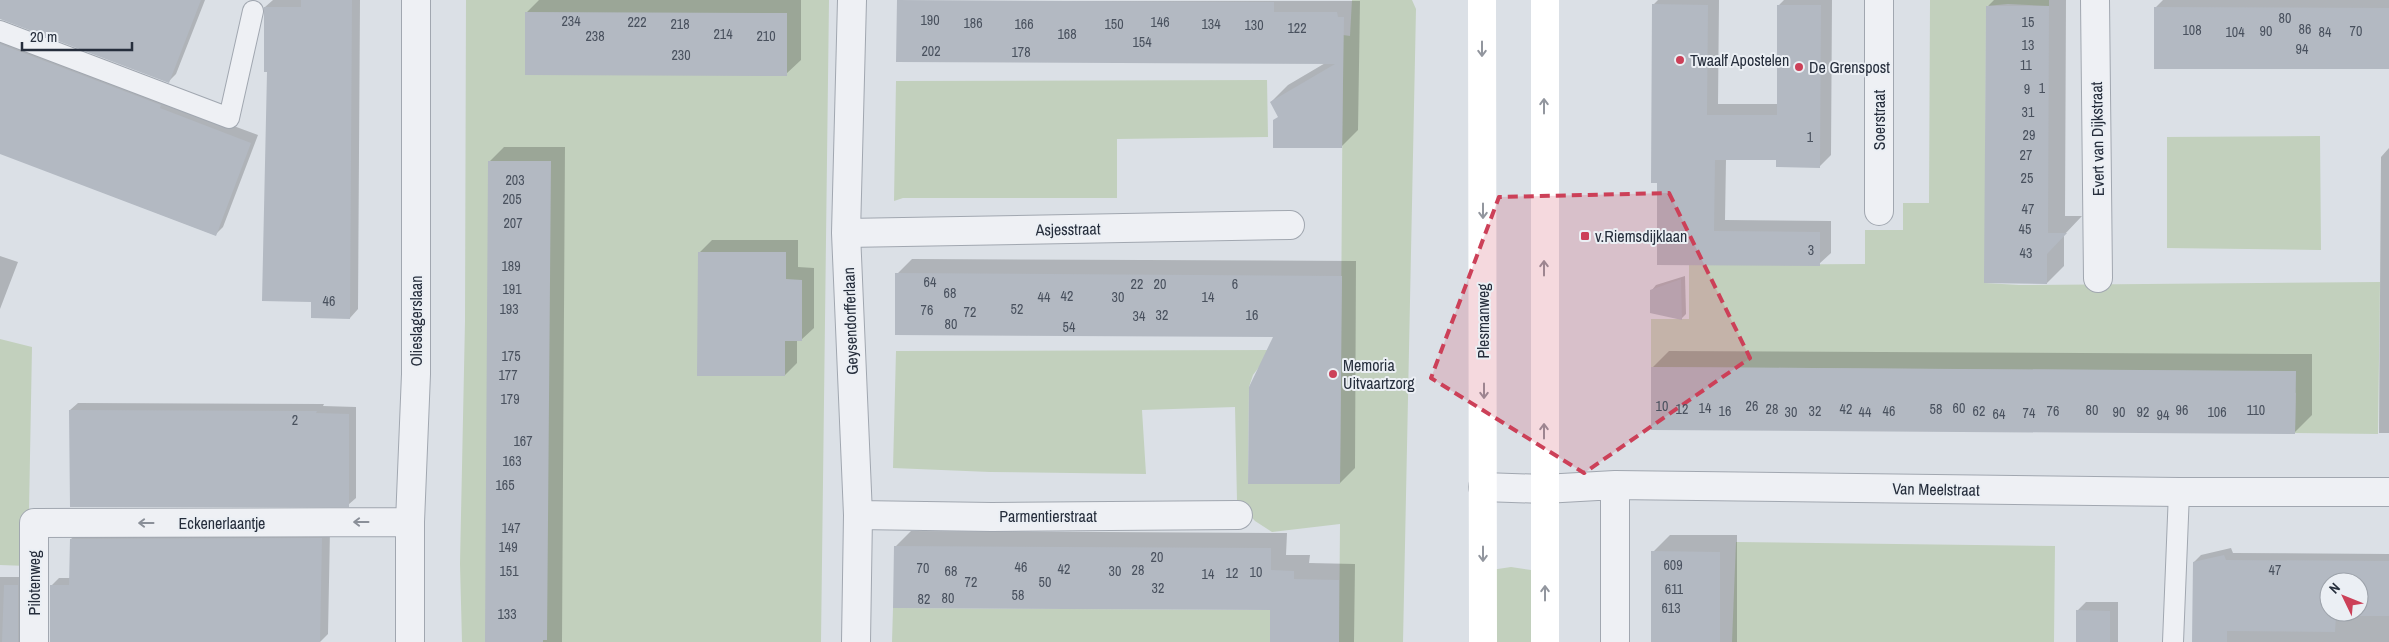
<svg xmlns="http://www.w3.org/2000/svg" width="2389" height="642" font-family="'Archivo Narrow',sans-serif">
<rect width="100%" height="100%" fill="#dbe0e6"/>
<!-- green -->
<path fill="#c2d0bd" d="M466,0H829L821,642H462L460,564L465,321Z
M1352,0H1412L1416,9L1403,642H1339L1340,524L1272,532L1255,521L1237,501L1235,407L1142,410L1146,474L990,472L893,468L896,351L1272,350L1253,375L1249,387L1248,484H1340L1343,35L1350,36Z
M1930,0H2049V6L2008,4L1986,6L1985,283L2019,285L2380,282L2378,434L2295,433L2296,393L2234,371L1651,367V319H1689V265L1865,264V230H1903V203H1929Z
M1267,80L1268,137L1117,139V198H903L894,201L896,81Z
M2320,136L2321,250L2167,248V137Z
M0,339L32,347L28,566L0,565Z
M1736,542L2055,546L2054,642H1732Z
M1511,567L1531,570L1534,578L1532,642H1491V570Z
M893,608L1270,610V642H892Z"/>
<!-- shadow -->
<path fill="#0003" fill-rule="evenodd" d="M0,0H205L176,74L169,81L0,18Z
M273,0H360L358,309L350,318L312,301L268,71L265,7Z
M539,0H801V60L786,74L526,13Z
M1658,0H1719L1718,104H1778L1779,5L1784,0H1832L1831,155L1820,166L1778,159H1726L1725,220L1831,221V253L1819,264H1658L1659,181L1653,5Z
M1994,0H2066L2065,216H2082L2064,235V266L2047,283L1988,6Z
M2163,0H2389V69L2155,68L2156,7Z
M898,1H1360L1358,130L1341,147L1279,116L1271,102L1288,85L1327,62Z
M0,32L166,101L258,135L223,227L215,235L0,153Z
M504,147H565L562,642H486L489,162Z
M2389,148V433H2379L2381,157Z
M712,240H798V267L814,268V328L801,340H797V363L785,375L700,252Z
M0,256L18,262L0,309Z
M912,259L1356,261L1355,468L1340,483L1275,335L897,274Z
M1685,276L1686,314L1681,319L1652,290L1656,285Z
M1669,351L2312,354V415L2295,432L1652,368Z
M78,403L324,404L323,406L356,407V498L348,505L70,410Z
M330,530L328,634L320,642H256L51,586L59,578H70L71,539L80,531Z
M911,531L1287,533L1286,555H1310L1309,563L1355,564L1354,642H1271V608L895,547Z
M1670,535H1737V642H1652L1653,552Z
M2231,548L2233,553L2389,554V642H2193L2194,562L2201,555ZM2329,582H2359V612H2329Z
M0,577H26V642H0Z
M2086,602H2118V642H2077V611Z"/>
<!-- building -->
<path fill="#b3b9c2" fill-rule="evenodd" d="M0,0H201L169,83L0,19Z
M301,0H352L350,319L311,318V302L262,301L267,72H264V7H301Z
M897,0L1274,2V12H1337L1338,17H1344L1342,148H1273V120L1278,117L1270,102L1335,64L896,62Z
M1652,4L1708,5L1707,115H1777V5H1821L1820,168L1776,167V160H1715L1714,231L1820,232V266L1657,265V183H1651Z
M1986,6H2049L2048,233H2067L2047,254V284L1984,283Z
M2154,7L2389,8V69H2154Z
M525,12L787,13V76L525,75Z
M0,44L161,105L160,108L251,143L216,236L0,154Z
M488,161H551L547,640H543V642H485Z
M698,252H786V279L802,280V341H785V376H697Z
M895,273L1342,276L1340,484H1248L1249,387L1273,337L895,335Z
M1681,279L1682,320L1650,313V290Z
M1651,367L2296,371L2295,434L1651,430Z
M69,410L317,411L316,413L349,414V507H70Z
M322,538L320,642H50V585H69L70,539Z
M894,546L1271,548V570L1294,571V579L1339,580V642H1270V610L893,608Z
M1651,551L1720,552V642H1651Z
M2224,555L2226,560L2389,561V616H2336L2335,632L2227,631V642H2192L2193,562ZM2329,582H2359V612H2329Z
M4,585H18V642H2Z
M2076,610L2110,611V642H2076Z"/>
<g fill="none" stroke-linecap="round" stroke-linejoin="round">
<!-- service casing -->
<g stroke="#a1a7b0" stroke-width="22">
<path id="service" d="M0,31L229,118L253,11
M2173,642L2179,492"/>
</g>
<!-- minor casing -->
<g stroke="#a1a7b0" stroke-width="30">
<path id="minor" d="M852,0L846,233L858,515L856,642
M1879,0V211
M2095,0L2098,278
M846,233L1290,225
M1615,485V642
M1483,487L1544,489L1615,485L2179,492H2389
M858,515L992,517L1238,515
M34,642V523L410,522
M410,642V522L416,374V0"/>
</g>
<!-- service -->
<use href="#service" stroke="#eef0f4" stroke-width="20"/>
<!-- minor -->
<use href="#minor" stroke="#eef0f4" stroke-width="28"/>
<!-- secondary -->
<path stroke="#fff" stroke-width="28" d="M1482,0L1483,642
M1545,0V642"/>
</g>
<!-- one-way arrows -->
<defs><path id="oneway-shaft" d="M-6 0H5M1.5-3L5.5 0L1.5 3" fill="none" stroke-width="1.6" stroke-linecap="round" stroke-linejoin="round" transform="scale(1.25)"/></defs>
<g stroke="#92969e">
<use href="#oneway-shaft" transform="translate(1482 49) rotate(90)"/>
<use href="#oneway-shaft" transform="translate(1544 106) rotate(-90)"/>
<use href="#oneway-shaft" transform="translate(1483 211) rotate(90)"/>
<use href="#oneway-shaft" transform="translate(1544 268) rotate(-90)"/>
<use href="#oneway-shaft" transform="translate(1484 391) rotate(90)"/>
<use href="#oneway-shaft" transform="translate(1544 431) rotate(-90)"/>
<use href="#oneway-shaft" transform="translate(1483 554) rotate(90)"/>
<use href="#oneway-shaft" transform="translate(1545 593) rotate(-90)"/>
</g>
<g stroke="#8a8f98">
<use href="#oneway-shaft" transform="translate(361 522) rotate(180)"/>
<use href="#oneway-shaft" transform="translate(146 523) rotate(180)"/>
</g>
<!-- marked area -->
<path fill="#cc4058" fill-opacity="0.2" stroke="#cc4058" stroke-width="4" stroke-dasharray="10 6" stroke-linejoin="round" d="M1669,193L1750,358L1584,473L1431,378L1499,197Z"/>
<!-- markers -->
<g fill="#cc4058" stroke="#ebeff4" stroke-width="2">
<circle cx="1680" cy="60" r="5"/>
<circle cx="1799" cy="67" r="5"/>
<rect x="1580" y="231" width="10" height="10" rx="2.5"/>
<circle cx="1333" cy="374" r="5"/>
</g>
<g text-anchor="middle" dominant-baseline="central" stroke-width="4" stroke-linejoin="round" paint-order="stroke">
<!-- number labels -->
<g font-size="14" fill="#49515e">
<text x="2285" y="18">80</text>
<text x="930" y="20">190</text>
<text x="571" y="21">234</text>
<text x="637" y="22">222</text>
<text x="1160" y="22">146</text>
<text x="2028" y="22">15</text>
<text x="973" y="23">186</text>
<text x="680" y="24">218</text>
<text x="1024" y="24">166</text>
<text x="1114" y="24">150</text>
<text x="1211" y="24">134</text>
<text x="1254" y="25">130</text>
<text x="1297" y="28">122</text>
<text x="2305" y="29">86</text>
<text x="2192" y="30">108</text>
<text x="2266" y="31">90</text>
<text x="2356" y="31">70</text>
<text x="2235" y="32">104</text>
<text x="2325" y="32">84</text>
<text x="723" y="34">214</text>
<text x="1067" y="34">168</text>
<text x="595" y="36">238</text>
<text x="766" y="36">210</text>
<text x="1142" y="42">154</text>
<text x="2028" y="45">13</text>
<text x="2302" y="49">94</text>
<text x="931" y="51">202</text>
<text x="1021" y="52">178</text>
<text x="681" y="55">230</text>
<text x="2026" y="65">11</text>
<text x="2042" y="88">1</text>
<text x="2027" y="89">9</text>
<text x="2028" y="112">31</text>
<text x="2029" y="135">29</text>
<text x="1810" y="137">1</text>
<text x="2026" y="155">27</text>
<text x="2027" y="178">25</text>
<text x="515" y="180">203</text>
<text x="512" y="199">205</text>
<text x="2028" y="209">47</text>
<text x="513" y="223">207</text>
<text x="2025" y="229">45</text>
<text x="1811" y="250">3</text>
<text x="2026" y="253">43</text>
<text x="511" y="266">189</text>
<text x="930" y="282">64</text>
<text x="1137" y="284">22</text>
<text x="1160" y="284">20</text>
<text x="1235" y="284">6</text>
<text x="512" y="289">191</text>
<text x="950" y="293">68</text>
<text x="1067" y="296">42</text>
<text x="1044" y="297">44</text>
<text x="1118" y="297">30</text>
<text x="1208" y="297">14</text>
<text x="329" y="301">46</text>
<text x="509" y="309">193</text>
<text x="1017" y="309">52</text>
<text x="927" y="310">76</text>
<text x="970" y="312">72</text>
<text x="1162" y="315">32</text>
<text x="1252" y="315">16</text>
<text x="1139" y="316">34</text>
<text x="951" y="324">80</text>
<text x="1069" y="327">54</text>
<text x="511" y="356">175</text>
<text x="508" y="375">177</text>
<text x="510" y="399">179</text>
<text x="1662" y="406">10</text>
<text x="1752" y="406">26</text>
<text x="1705" y="408">14</text>
<text x="1959" y="408">60</text>
<text x="1682" y="409">12</text>
<text x="1772" y="409">28</text>
<text x="1846" y="409">42</text>
<text x="1936" y="409">58</text>
<text x="2092" y="410">80</text>
<text x="2182" y="410">96</text>
<text x="2256" y="410">110</text>
<text x="1725" y="411">16</text>
<text x="1815" y="411">32</text>
<text x="1889" y="411">46</text>
<text x="1979" y="411">62</text>
<text x="2053" y="411">76</text>
<text x="1791" y="412">30</text>
<text x="1865" y="412">44</text>
<text x="2119" y="412">90</text>
<text x="2143" y="412">92</text>
<text x="2217" y="412">106</text>
<text x="2029" y="413">74</text>
<text x="1999" y="414">64</text>
<text x="2163" y="415">94</text>
<text x="295" y="420">2</text>
<text x="523" y="441">167</text>
<text x="512" y="461">163</text>
<text x="505" y="485">165</text>
<text x="511" y="528">147</text>
<text x="508" y="547">149</text>
<text x="1157" y="557">20</text>
<text x="1673" y="565">609</text>
<text x="1021" y="567">46</text>
<text x="923" y="568">70</text>
<text x="1064" y="569">42</text>
<text x="1138" y="570">28</text>
<text x="2275" y="570">47</text>
<text x="509" y="571">151</text>
<text x="951" y="571">68</text>
<text x="1115" y="571">30</text>
<text x="1256" y="572">10</text>
<text x="1232" y="573">12</text>
<text x="1208" y="574">14</text>
<text x="971" y="582">72</text>
<text x="1045" y="582">50</text>
<text x="1158" y="588">32</text>
<text x="1674" y="589">611</text>
<text x="1018" y="595">58</text>
<text x="948" y="598">80</text>
<text x="924" y="599">82</text>
<text x="1671" y="608">613</text>
<text x="507" y="614">133</text>
</g>
<!-- poi labels -->
<g font-size="16" fill="#262e3c" stroke="#ebeff4" text-anchor="start">
<text x="1690" y="60">Twaalf Apostelen</text>
<text x="1809" y="67">De Grenspost</text>
<text x="1595" y="236">v.Riemsdijklaan</text>
<text x="1343" y="365">Memoria<tspan x="1343" dy="18">Uitvaartzorg</tspan></text>
</g>
<!-- street labels -->
<g font-size="16" fill="#262e3c" stroke="#ebeff4">
<text transform="translate(1879 120) rotate(-90)">Soerstraat</text>
<text transform="translate(2097 139) rotate(-91)">Evert van Dijkstraat</text>
<text transform="translate(1068 229) rotate(-1)">Asjesstraat</text>
<text transform="translate(416 321) rotate(-90)">Olieslagerslaan</text>
<text transform="translate(850 321) rotate(-92)">Geysendorfferlaan</text>
<text transform="translate(1483 321) rotate(-90)">Plesmanweg</text>
<text transform="translate(1936 489) rotate(1)">Van Meelstraat</text>
<text x="1048" y="516">Parmentierstraat</text>
<text x="222" y="523">Eckenerlaantje</text>
<text transform="translate(34 583) rotate(-90)">Pilotenweg</text>
</g>
</g>
<!-- north arrow -->
<g transform="translate(2344 597) rotate(313)"><circle r="24" fill="#ebeff4" stroke="#9ca2aa"/>
<path d="M0-4L9 19L0 12L-9 19Z" fill="#cc4058"/>
<text y="-8" font-size="14" font-weight="bold" text-anchor="middle" fill="#262e3c">N</text>
</g>
<!-- scale -->
<path d="M22 42v8h110v-8" fill="none" stroke="#262e3c" stroke-width="2.5"/>
<text x="30" y="42" font-size="15" fill="#262e3c" stroke="#ebeff4" stroke-width="4" paint-order="stroke">20 m</text>
</svg>
